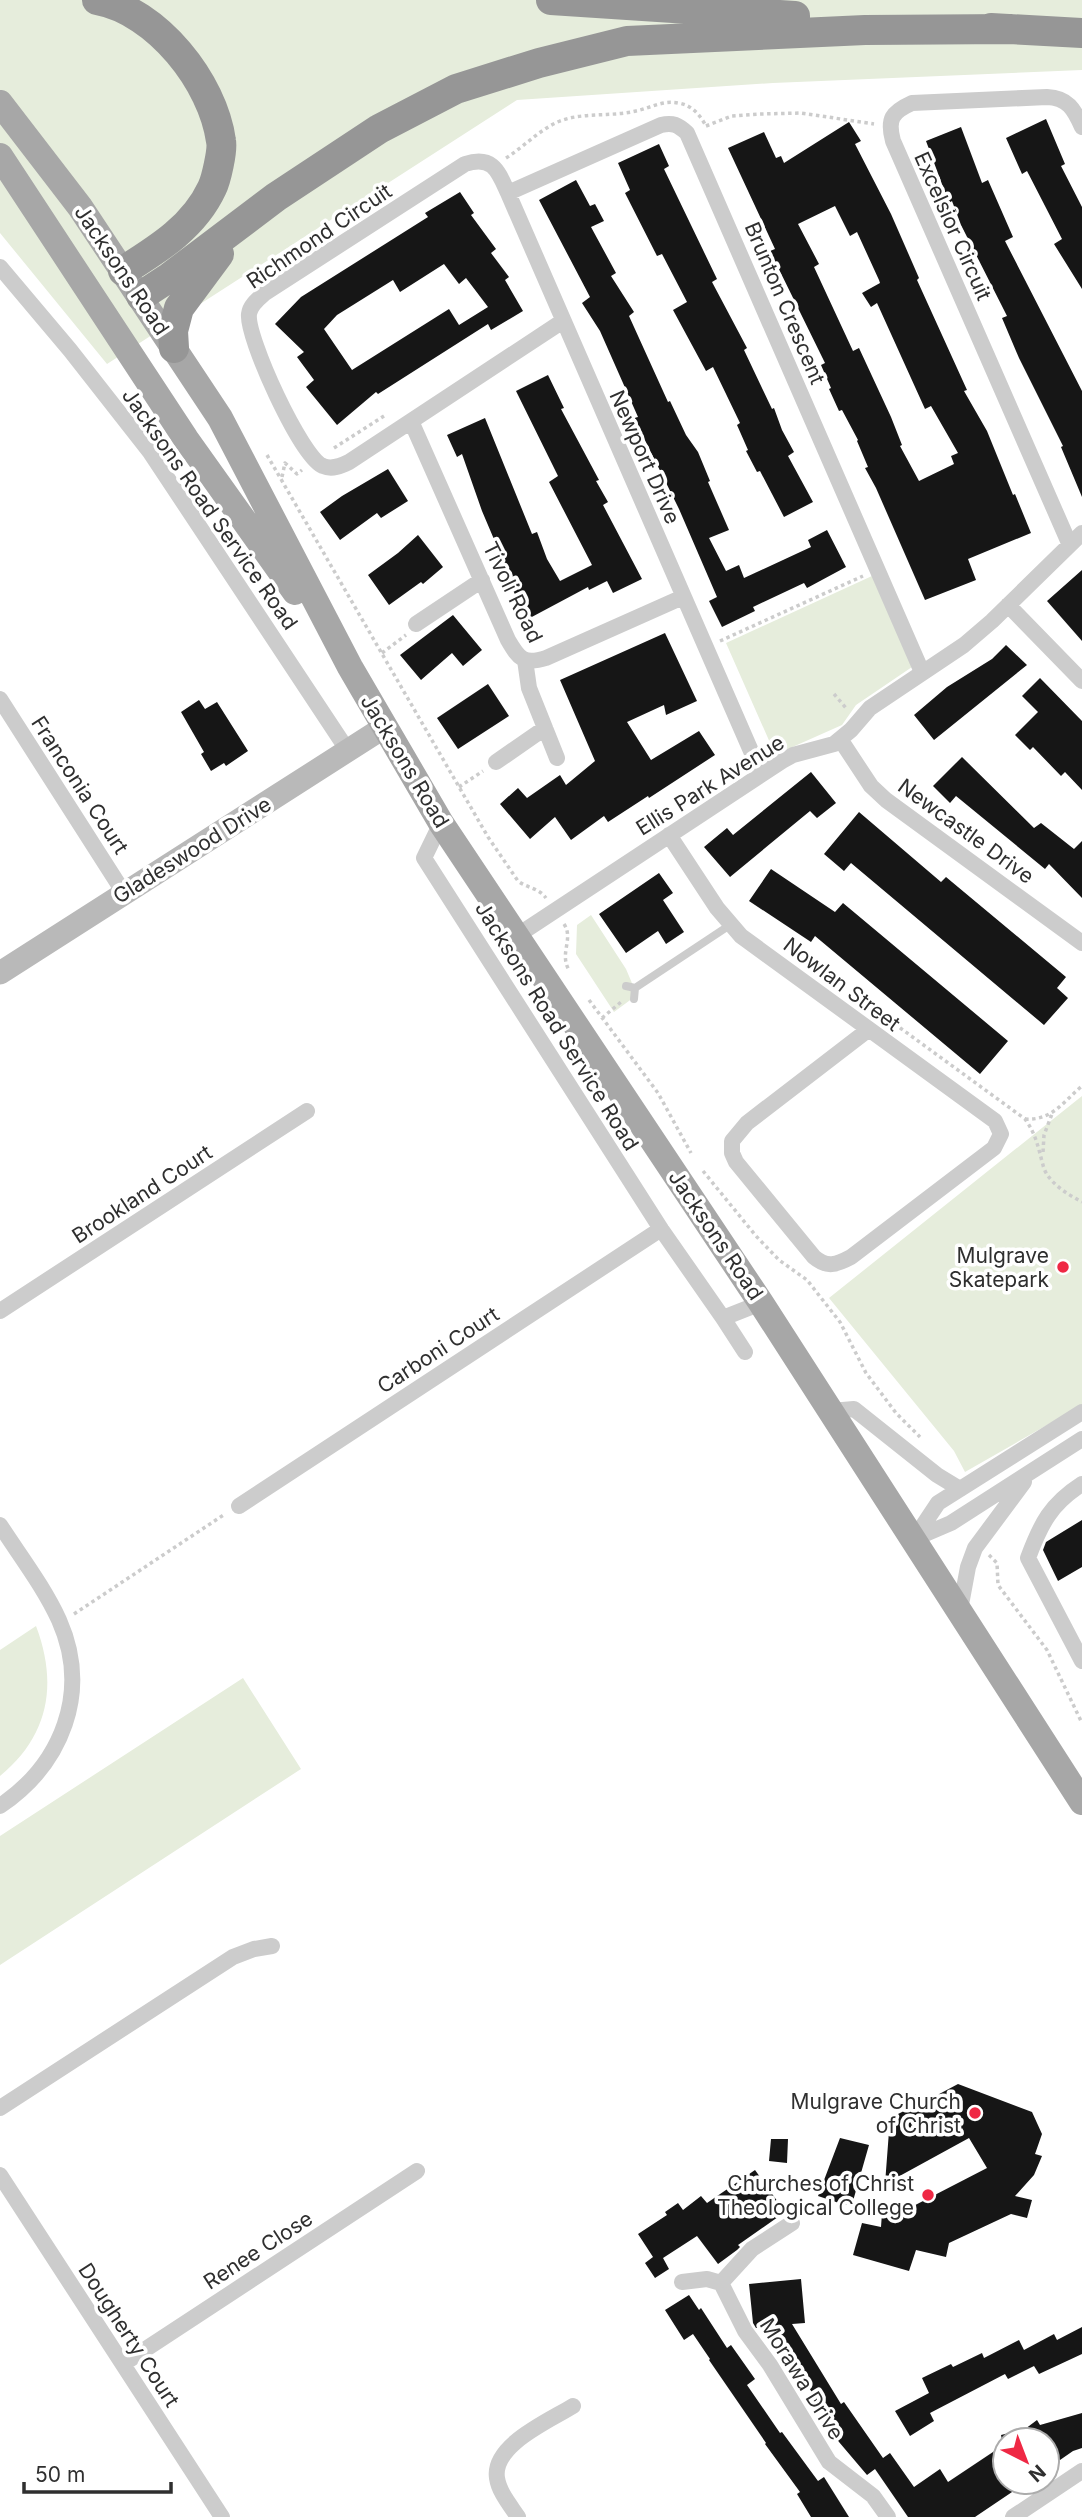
<svg xmlns="http://www.w3.org/2000/svg" width="1082" height="2517" font-family="Inter,sans-serif">
<rect width="100%" height="100%" fill="#fff"/>
<!-- green -->
<path fill="#e6eddc" d="M0,0H1082V70L773,83L517,100L107,364L0,233Z
M872,576L912,667L856,705L842,725L788,749L771,745L726,643Z
M591,915L626,969L637,995L614,1012L576,954L577,925Z
M1082,1096V1405L965,1472L954,1451L829,1298Z
M36,1626C58,1684 49,1736 0,1776V1650Z
M243,1678L301,1769L0,1965V1836Z"/>
<!-- building -->
<path fill="#161616" fill-rule="evenodd" d="M1046,119L1065,164L1061,166L1082,207V289L1054,244L1062,239L1027,171L1022,174L1006,138Z
M849,122L861,141L855,144L891,214L919,278L917,280L967,390L964,391L987,431L1013,495L1015,494L1031,533L968,559L976,580L925,600L876,488L865,468L868,467L857,441L858,440L842,410L839,411L829,389L831,388L821,365L825,363L770,251L775,249L728,148L764,132L776,158L781,156L784,163ZM835,206L850,236L857,232L879,280L880,283L862,293L871,307L877,303L925,409L931,406L958,453L951,456L954,464L919,481L900,446L902,445L891,417L859,348L853,351L814,267L819,264L798,224Z
M961,127L982,183L988,180L1013,237L1005,241L1082,391V497L1061,447L1063,446L1019,358L1002,318L1007,316L961,225L952,201L949,203L926,141Z
M659,144L669,166L664,169L717,279L712,282L747,348L744,350L772,409L774,408L782,430L794,452L788,456L813,502L784,517L760,471L757,472L746,451L748,450L737,425L740,423L713,367L706,371L673,310L687,302L662,254L657,256L625,193L630,190L618,163Z
M576,180L590,206L595,204L604,221L591,227L616,273L611,276L634,312L629,316L668,402L670,401L686,435L698,452L710,481L708,482L729,530L709,538L726,571L739,565L744,578L811,547L808,540L827,530L846,567L807,588L804,583L753,607L755,611L722,627L709,601L717,597L679,509L634,418L638,417L600,331L582,303L590,297L539,200Z
M460,192L474,213L471,215L496,249L491,253L509,277L505,280L523,311L491,330L488,324L378,394L376,392L337,425L306,387L314,380L297,357L304,352L275,324L301,297L428,217L425,213ZM444,264L459,284L466,278L488,307L459,325L449,309L352,370L324,329L337,315L393,280L400,292Z
M548,375L564,408L561,409L599,480L596,481L608,502L603,505L642,579L613,593L607,581L589,590L588,587L528,619L507,579L510,577L482,511L462,454L457,457L447,435L485,418L532,534L537,532L547,559L560,581L592,565L549,482L558,476L516,391Z
M388,469L408,501L381,518L377,513L340,540L320,512L342,496Z
M418,535L443,567L423,584L421,582L389,605L368,575L398,553Z
M1082,570V641L1047,601Z
M453,615L482,650L463,666L452,653L421,680L400,655Z
M665,633L697,701L666,715L664,705L627,722L651,760L699,731L715,755L649,798L648,796L608,822L604,816L571,840L555,817L530,839L500,804L518,788L527,798L560,775L566,785L595,761L560,680Z
M1006,645L1027,665L934,740L914,715L947,687L992,659Z
M1040,678L1082,721V790L1065,772L1061,776L1033,747L1030,750L1015,735L1038,712L1022,696Z
M488,684L509,716L458,749L437,718Z
M199,700L205,709L217,702L248,751L226,766L224,763L211,771L201,754L204,752L181,712Z
M962,757L1034,828L1041,823L1074,849L1082,841V898L1049,864L1045,869L956,796L950,803L933,786Z
M811,772L836,803L817,818L810,811L730,877L704,847L727,828L733,835Z
M859,812L941,882L946,877L1066,977L1057,988L1068,998L1044,1025L851,863L844,871L824,854Z
M771,869L835,912L843,903L1008,1041L980,1074L815,936L811,942L749,901Z
M659,873L673,893L663,900L684,932L666,944L658,931L626,953L599,914Z
M1082,1520V1567L1058,1581L1043,1550L1046,1542Z
M958,2084L1032,2112L1042,2134L1035,2154L1042,2156L1034,2175L1015,2196L1032,2200L1027,2218L1011,2214L949,2243L946,2257L916,2250L909,2271L853,2255L862,2223L881,2227L882,2213L894,2216L987,2168L969,2138L885,2184L890,2118L912,2107L916,2094L928,2100Z
M840,2138L869,2145L853,2201L845,2205L818,2196Z
M771,2139H788L787,2163L769,2161Z
M755,2170L785,2212L738,2245L740,2247L737,2250L718,2264L697,2236L663,2258L669,2269L655,2278L645,2263L653,2257L638,2234L667,2215L665,2212L678,2203L683,2210L701,2196L707,2203Z
M801,2279L805,2323L792,2324L841,2404L844,2402L883,2458L890,2453L914,2487L940,2469L948,2482L1005,2444V2482H1027L975,2517H908L875,2469L867,2475L839,2442L812,2402L816,2399L771,2326L756,2328L753,2323L749,2284Z
M689,2295L699,2310L701,2308L727,2348L731,2345L755,2379L747,2385L780,2433L782,2432L818,2481L824,2477L849,2517H811L797,2494L800,2492L765,2444L766,2443L709,2360L710,2359L693,2334L684,2340L665,2310Z
M1082,2327V2354L1039,2374L1034,2366L1008,2379L1005,2374L930,2413L934,2421L910,2436L895,2411L929,2393L922,2378L951,2364L953,2367L982,2353L984,2358L1019,2340L1024,2350L1054,2334L1057,2340Z
M1082,2413V2448L1073,2451L1047,2469V2440H1002L1001,2435L1025,2429L1037,2420L1040,2425Z"/>
<g fill="none" stroke-linecap="round" stroke-linejoin="round">
<!-- path -->
<path stroke="#ccc" stroke-width="3.5" stroke-dasharray="3.5 3.5" stroke-linecap="butt" d="M706,126L732,116L759,114L801,113L874,124
M506,158C525,146 540,129 560,121C584,112 611,117 636,111C650,108 663,100 678,103C692,105 700,115 706,126
M334,448L384,416
M267,455L488,837L518,881C527,888 539,888 546,898
M282,477L285,463L297,474L302,470
M720,641L863,576
M382,653L406,635
M834,694L846,708
M459,787L483,771
M564,924C574,939 559,953 569,970
M589,1000L658,1093L691,1153
M866,1003L1025,1119C1036,1134 1038,1147 1043,1165C1047,1182 1067,1194 1082,1202
M602,1018L621,1002
M1025,1119C1052,1121 1064,1101 1082,1086
M1043,1152L1044,1135L1052,1114
M703,1171L756,1236L779,1260L807,1280L840,1322L866,1373L896,1413L920,1437
M989,1555L997,1563L998,1585L1047,1650L1082,1723
M74,1614L225,1514"/>
<!-- lane -->
<path stroke="#ccc" stroke-width="8" d="M626,986L635,988L634,999
M635,988L730,925"/>
<!-- street -->
<path stroke="#ccc" stroke-width="16" d="M508,193L661,125C673,122 678,125 687,133L922,672
M0,267L70,350L150,452L348,751
M563,321L349,462C341,466 332,470 323,466C301,457 246,337 249,314C250,305 258,299 265,293L465,164C493,155 498,171 508,193L761,774
M411,421L508,640C519,659 524,665 546,658L683,597
M1069,543L893,141C887,119 892,112 912,103L1047,97C1068,98 1074,109 1082,127
M1008,605L1082,681
M416,624L482,580
M525,660L529,688L557,758
M0,699L124,893
M840,739L871,786L886,800L1082,943
M496,762L545,728
M441,823L424,858L661,1229L723,1318L761,1303
M669,835L717,908L741,936L995,1121L1001,1134L994,1148L851,1257C836,1265 827,1268 814,1257L736,1162L732,1153V1141L747,1123L868,1030
M515,937L782,761L793,755L834,744L851,730L870,708L964,645L992,621L1082,533
M0,1311L307,1111
M723,1318L745,1352
M831,1411L854,1409L937,1475L960,1489
M1082,1484C1051,1504 1041,1523 1028,1558L1082,1661
M239,1506L661,1229
M0,1525C20,1556 44,1587 59,1620C91,1692 62,1764 0,1806
M916,1538L951,1523L1082,1439
M914,1539L938,1503L1082,1412
M960,1610L968,1567L975,1548L1024,1482
M0,2108L233,1957L254,1949L272,1946
M0,2175L222,2517
M792,2223L752,2249L721,2283L745,2331L770,2365L829,2462L873,2496L888,2517
M682,2282L707,2279L721,2283
M123,2364L417,2171
M518,2517C510,2505 499,2492 497,2478C492,2445 549,2421 573,2406
M1013,2517L1082,2471"/>
<!-- secondary -->
<path stroke="#b9b9b9" stroke-width="23" d="M0,973L383,728"/>
<!-- primary -->
<path stroke="#a7a7a7" stroke-width="26" d="M0,103L80,207L220,418L350,667L441,823L761,1303L1082,1802
M0,156L186,439L295,592"/>
<!-- highway -->
<path stroke="#969696" stroke-width="30" d="M97,0C157,11 213,82 221,141C223,150 216,180 212,188C194,227 158,249 123,271
M551,0L795,16
M991,28L1082,33
M141,296L170,277L276,197L379,129L456,89L539,63L627,41L865,30L1011,29
M174,348L173,331L179,308L219,254"/>
</g>
<!-- markers -->
<g fill="#ef2844" stroke="#fff" stroke-width="2.5">
<circle cx="1063" cy="1267" r="7"/>
<circle cx="975" cy="2113" r="7"/>
<circle cx="928" cy="2195" r="7"/>
</g>
<g text-anchor="middle" dominant-baseline="central" stroke-width="7" stroke-linejoin="round" paint-order="stroke">
<!-- street labels -->
<g font-size="21" fill="#2f2f2f" stroke="#fff">
<text transform="translate(953 226) rotate(66)">Excelsior Circuit</text>
<text transform="translate(319 236) rotate(-34)">Richmond Circuit</text>
<text transform="translate(122 270) rotate(56)">Jacksons Road</text>
<text transform="translate(785 303) rotate(67)">Brunton Crescent</text>
<text transform="translate(645 457) rotate(66)">Newport Drive</text>
<text transform="translate(210 509) rotate(55)">Jacksons Road Service Road</text>
<text transform="translate(513 592) rotate(64)">Tivoli Road</text>
<text transform="translate(405 761) rotate(59)">Jacksons Road</text>
<text transform="translate(80 785) rotate(57)">Franconia Court</text>
<text transform="translate(710 785) rotate(-32)">Ellis Park Avenue</text>
<text transform="translate(966 831) rotate(36)">Newcastle Drive</text>
<text transform="translate(192 850) rotate(-32)">Gladeswood Drive</text>
<text transform="translate(842 984) rotate(37)">Nowlan Street</text>
<text transform="translate(557 1026) rotate(58)">Jacksons Road Service Road</text>
<text transform="translate(142 1194) rotate(-33)">Brookland Court</text>
<text transform="translate(716 1235) rotate(56)">Jacksons Road</text>
<text transform="translate(438 1350) rotate(-33)">Carboni Court</text>
<text transform="translate(258 2250) rotate(-33)">Renee Close</text>
<text transform="translate(129 2335) rotate(57)">Dougherty Court</text>
<text transform="translate(802 2379) rotate(58)">Morawa Drive</text>
</g>
<!-- poi labels -->
<g font-size="21" fill="#2f2f2f" stroke="#fff" text-anchor="end">
<text x="1049" y="1255">Mulgrave<tspan x="1049" dy="24">Skatepark</tspan></text>
<text x="961" y="2101">Mulgrave Church<tspan x="961" dy="24">of Christ</tspan></text>
<text x="914" y="2183">Churches of Christ<tspan x="914" dy="24">Theological College</tspan></text>
</g>
</g>
<!-- north arrow -->
<g transform="translate(1026 2461) rotate(138)"><circle r="33" fill="#ffffff" stroke="#acacac" stroke-width="2"/>
<path d="M0-5L12 26L0 18L-12 26Z" fill="#ef2844"/>
<text y="-10" font-size="19" font-weight="bold" text-anchor="middle" fill="#2f2f2f">N</text>
</g>
<!-- scale -->
<path d="M24 2482v10h147v-10" fill="none" stroke="#2f2f2f" stroke-width="3.5"/>
<text x="35" y="2482" font-size="21" fill="#2f2f2f" stroke="#ffffff" stroke-width="5" paint-order="stroke">50 m</text>
</svg>
